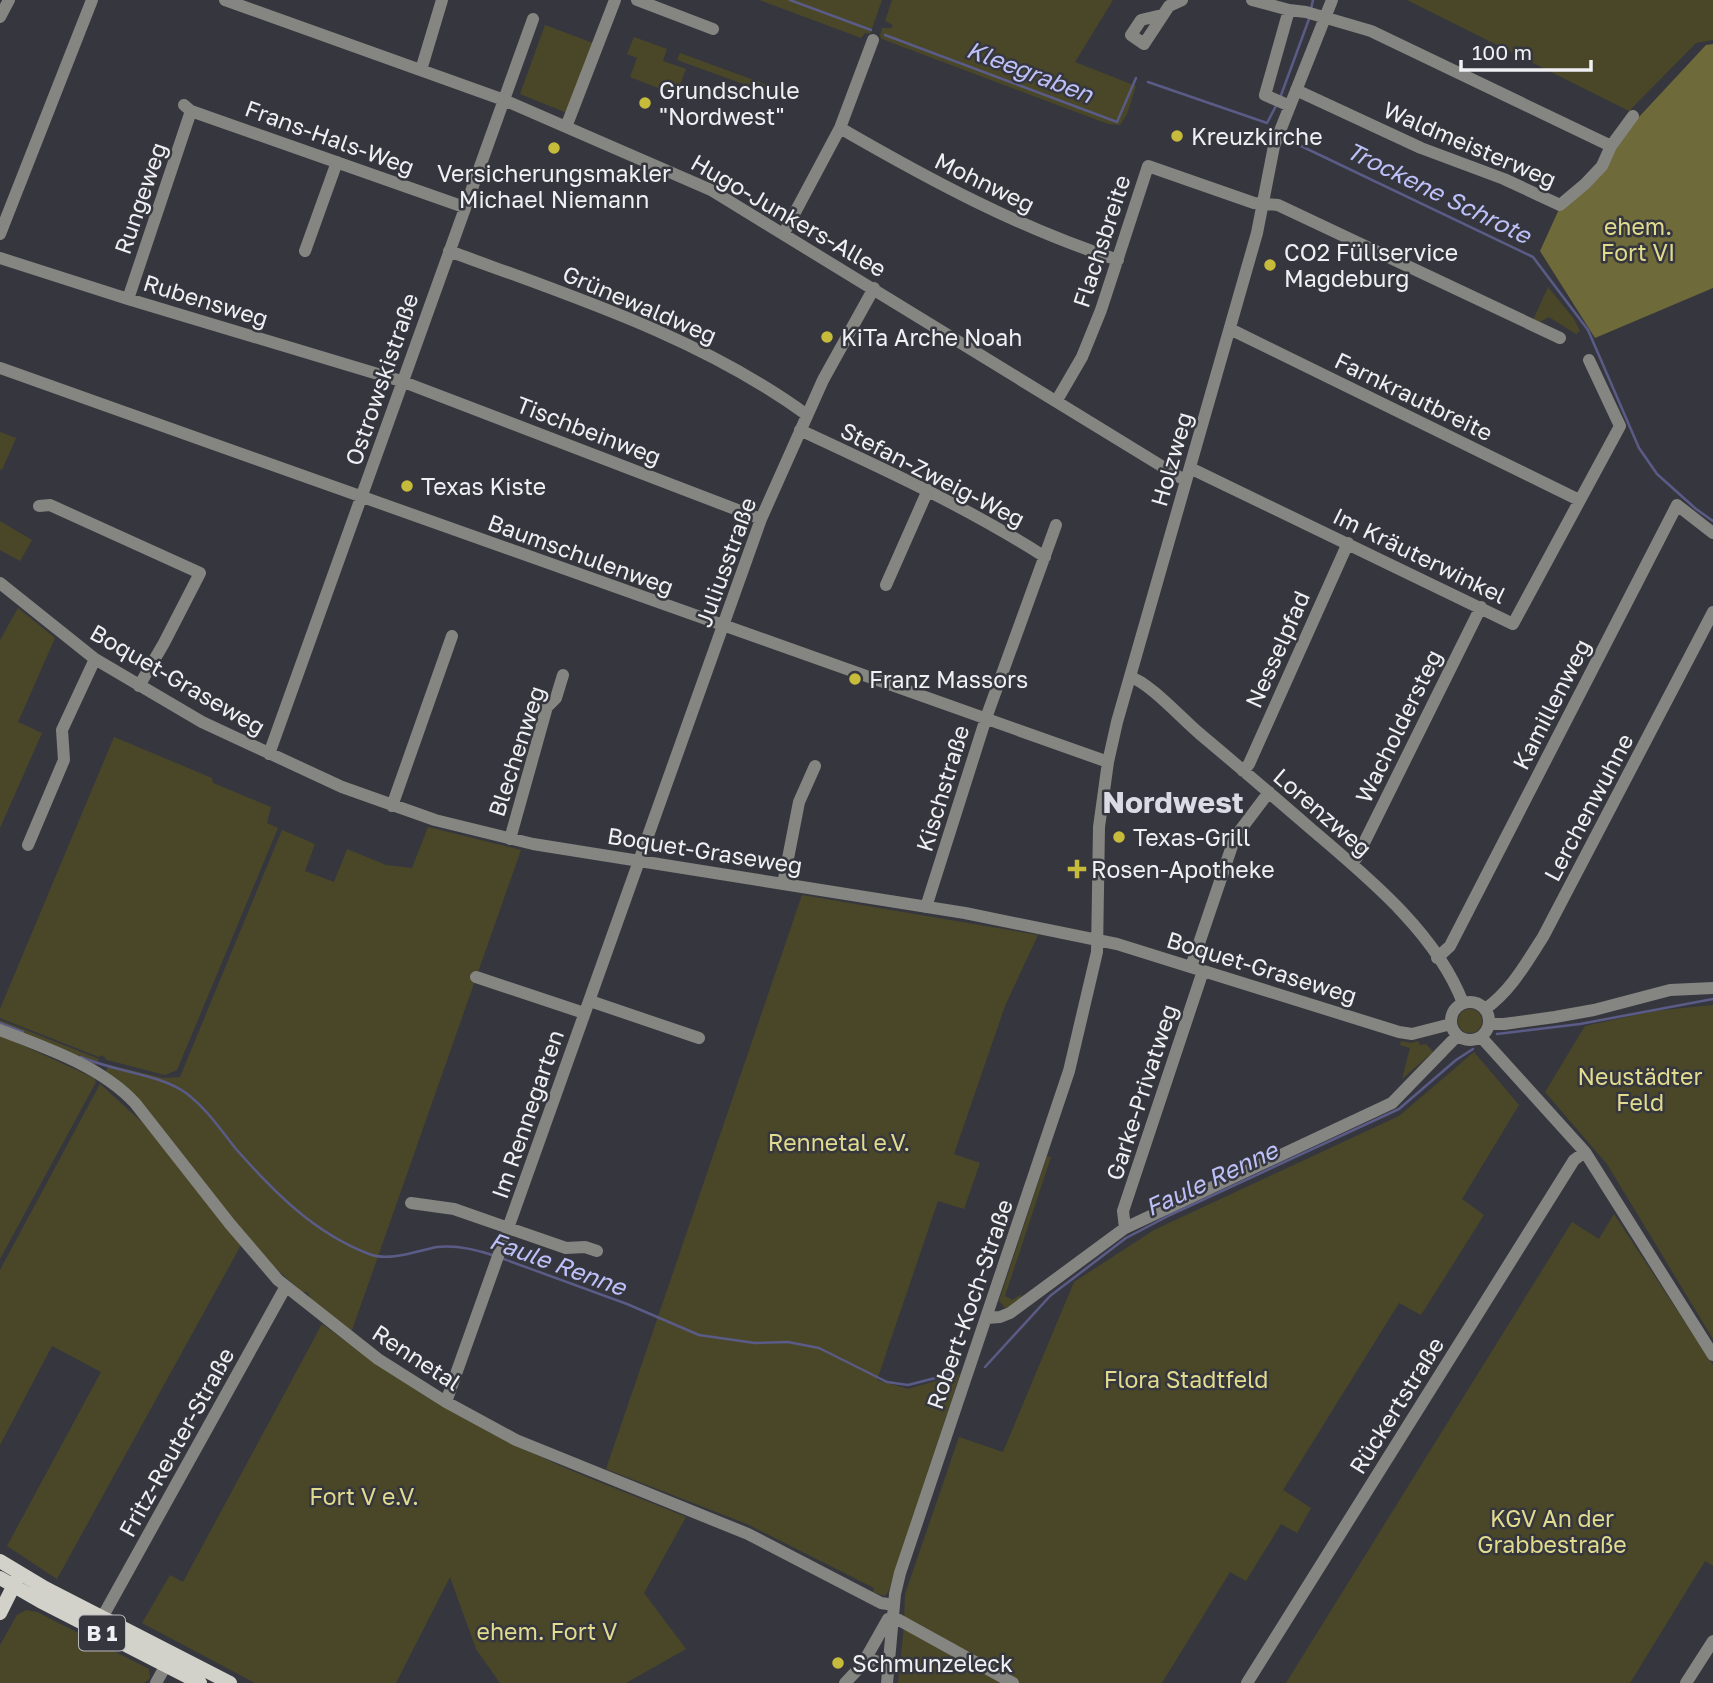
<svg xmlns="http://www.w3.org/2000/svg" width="1713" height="1683" font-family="'Golos Text',sans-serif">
<rect width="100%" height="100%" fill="#36373e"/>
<!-- green -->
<path fill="#4a4728" d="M759,0H882L870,34L865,33L861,38Z
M892,0H1113L1075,62L1136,86L1127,114L1120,125L1108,124L882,39L880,36L882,28H891L893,25L885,21Z
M1407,0H1713V40L1696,43L1629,111Z
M545,25L593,43L567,113L520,94Z
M634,37L667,49L663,61L686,69L676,95L630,77L637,58L627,54Z
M680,53L770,86L768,93L677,60Z
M1548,287L1574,319L1580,331L1576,334L1549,317L1538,323L1533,320Z
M0,432L16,438L2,470L0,469Z
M0,521L32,540L20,561L0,550Z
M18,608L55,638L18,722L42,733L0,828V640Z
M114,737L212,778L213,783L271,807L267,823L278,828L177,1070L165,1075L107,1060L102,1055L99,1057L0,1018V1009Z
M428,827L521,850L351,1333L313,1302L307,1292H302L272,1265L240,1228L143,1104L105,1073L109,1065L164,1078L180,1077L282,830L315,844L305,871L334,882L347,849L386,865L412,868Z
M802,895L1038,935L1005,1006L954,1154L980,1163L964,1209L938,1201L877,1380L908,1389L960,1374L889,1590L885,1596L873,1592L874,1588L747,1524L606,1469Z
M1713,1005V1339L1607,1164L1545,1092L1585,1026L1654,1011Z
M1458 1021a12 12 0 1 1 24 0a12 12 0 1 1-24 0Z
M0,1020L99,1059L94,1069L0,1026Z
M0,1035L94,1078L96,1082L0,1259Z
M1401,1041L1411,1043L1418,1041L1420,1045L1426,1044L1433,1052L1402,1079L1410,1048L1400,1045Z
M1474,1052L1519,1105L1462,1199L1484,1215L1421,1315L1399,1303L1283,1490L1311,1508L1297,1533L1281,1524L1246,1581L1230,1572L1162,1683H1019L904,1620L905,1594L959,1437L1003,1452L1074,1282L1154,1230L1399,1116Z
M100,1084L144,1124L241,1245L57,1579L7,1546L101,1372L52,1346L0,1445V1270Z
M1047,1156L1051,1157L1005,1296L1012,1300L1022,1294L1020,1301L1006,1309L999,1301Z
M1614,1214L1713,1365V1566L1705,1561L1630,1683H1286L1572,1222L1599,1239Z
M322,1324C390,1374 460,1420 537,1455C585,1478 636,1496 686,1517L644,1593L686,1649L626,1683H500L476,1649L450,1577L396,1683H255L142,1623L170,1575L183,1582Z
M26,1610L37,1612L149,1669L150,1678L144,1683H0V1645L17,1615Z
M904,1627L1005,1683H898Z"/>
<!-- forest -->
<path fill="#6e6a39" d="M1713,44V288L1595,338L1540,251L1560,207L1638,118L1706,45Z"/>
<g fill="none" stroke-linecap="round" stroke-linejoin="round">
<!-- stream -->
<path stroke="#5a5b86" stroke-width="2.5" d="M790,0L871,30
M1311,9L1313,0
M885,35L1117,122L1136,78
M1148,82L1267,123L1277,104
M1280,98L1309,19
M1301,146L1533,257L1588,330L1639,448L1657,474L1696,509L1713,521
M0,1023L23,1032
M1497,1034L1580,1024L1713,999
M81,1057C112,1071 160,1074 186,1093C207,1109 220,1129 236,1149C274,1192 314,1233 369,1254C390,1262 416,1251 437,1247C455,1245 478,1250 495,1256
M501,1258L627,1304L699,1335L755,1343L788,1342L819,1348L887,1382L908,1385L955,1373
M985,1367L1050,1296L1126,1238L1170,1215L1399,1109L1456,1060L1473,1049"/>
<!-- minor -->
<path stroke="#858581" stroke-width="12" d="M225,0L504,100L711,190L1186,481
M637,0L713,29
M1252,0L1289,10L1306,12L1371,31L1611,146
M1289,10L1265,95L1290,106
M1162,15L1141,20L1131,35L1144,44L1169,6L1182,0
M0,17L9,0
M421,70L442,0
M1296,90L1421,148L1504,179L1560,205L1585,184L1602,166L1611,146L1633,116
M184,105L191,111L464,207
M566,127L615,0
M840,128C930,180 1019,228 1118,260
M784,233L840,128L873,40
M0,234L92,0
M305,251L337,162
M449,251C571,296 700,337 807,415
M0,258L128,299L401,381L761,519
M128,299L191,111
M1230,329L1579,500
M0,368L1108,762
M1057,400L1082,357L1101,310L1148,166L1254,203L1278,205L1560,338
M800,430C884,469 967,507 1045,557
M1190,468L1513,624L1620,426L1589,360
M39,506L50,505L200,573L164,643L139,686
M0,583L95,659L202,722L342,787L435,820L533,844L965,913L1117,944L1399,1032L1412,1034L1451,1024
M886,585L928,490
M1130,677C1149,682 1183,720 1200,734C1237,765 1273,796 1310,828C1366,876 1436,932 1463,1003
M269,754L533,19
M1243,771L1249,764L1348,543
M392,806L452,636
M510,839L547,707L556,698L563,675
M28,845L64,760L62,730L95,659
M1352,864L1357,857L1481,607
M783,884L799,802L815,766
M926,907L986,718L1056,525
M1437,958L1450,946L1677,505L1713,533
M1191,967L1235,837L1269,792
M476,977L584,1013
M590,1001L699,1038
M1451 1021a19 19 0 1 1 38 0a19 19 0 1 1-38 0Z
M1485,1009C1511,991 1526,963 1543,937L1713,612
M1489,1024H1504L1555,1017L1594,1010L1670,990L1713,988
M0,1030C46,1048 101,1066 135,1103L230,1224L278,1280L378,1359L446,1402L516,1440L748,1534L881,1603L894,1605
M1481,1037L1585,1152L1713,1355
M411,1203L454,1209L566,1248L585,1247L597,1251
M1125,1228L1123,1211L1203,971
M987,1318L1000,1317L1010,1313L1125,1228L1392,1103L1457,1036
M446,1402L761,519L823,380L874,288
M103,1616L285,1288
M862,1665L888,1619L899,1620L1013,1683
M156,1683L166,1665
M845,1683L862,1665L872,1660L882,1663L888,1673
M887,1683L895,1594L900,1573L1069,1071L1097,952L1099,827L1108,762L1117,722L1257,233L1274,146L1332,0
M1247,1683L1574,1160L1585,1152
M1686,1683L1713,1641"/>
<!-- major -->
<path stroke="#d2d2ca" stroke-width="14" d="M0,1561L45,1588L230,1683
M0,1578L40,1601L200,1683
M0,1613L16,1581"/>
</g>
<!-- markers -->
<g fill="#c7bb3c" stroke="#36373e" stroke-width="2.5">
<circle cx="645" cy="103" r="7"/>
<circle cx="1177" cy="136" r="7"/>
<circle cx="554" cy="148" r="7"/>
<circle cx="1270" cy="265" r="7"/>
<circle cx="827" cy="337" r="7"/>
<circle cx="407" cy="486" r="7"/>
<circle cx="855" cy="679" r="7"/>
<circle cx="1119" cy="837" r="7"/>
<path d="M1073.5 858.5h7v7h7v7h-7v7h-7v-7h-7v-7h7z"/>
<circle cx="838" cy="1663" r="7"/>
</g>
<g text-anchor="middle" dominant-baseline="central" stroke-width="5" stroke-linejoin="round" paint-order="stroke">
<!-- shield labels -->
<rect fill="#36373e" stroke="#b8b8bd" stroke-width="2" x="79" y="1615.5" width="46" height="35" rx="5"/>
<g font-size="21" font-weight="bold" fill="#eff0f4">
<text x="102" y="1633">B 1</text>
</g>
<!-- poi labels -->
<g font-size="23" fill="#eff0f4" stroke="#36373e" text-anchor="start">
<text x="659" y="90">Grundschule<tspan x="659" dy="26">"Nordwest"</tspan></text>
<text x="1191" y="136">Kreuzkirche</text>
<text x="554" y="173" text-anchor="middle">Versicherungsmakler<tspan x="554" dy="26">Michael Niemann</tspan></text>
<text x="1284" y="252">CO2 Füllservice<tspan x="1284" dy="26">Magdeburg</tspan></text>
<text x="841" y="337">KiTa Arche Noah</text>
<text x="421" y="486">Texas Kiste</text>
<text x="869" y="679">Franz Massors</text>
<text x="1133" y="837">Texas-Grill</text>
<text x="1091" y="869">Rosen-Apotheke</text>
<text x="852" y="1663">Schmunzeleck</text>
</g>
<!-- street labels -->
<g font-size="23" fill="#eff0f4" stroke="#36373e">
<text transform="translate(330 137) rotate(20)">Frans-Hals-Weg</text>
<text transform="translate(1470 144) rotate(23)">Waldmeisterweg</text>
<text transform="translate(985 182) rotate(26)">Mohnweg</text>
<text transform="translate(140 198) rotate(-71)">Rungeweg</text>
<text transform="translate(789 215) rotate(30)">Hugo-Junkers-Allee</text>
<text transform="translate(1101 241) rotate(-72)">Flachsbreite</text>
<text transform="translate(206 300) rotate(17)">Rubensweg</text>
<text transform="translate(640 304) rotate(23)">Grünewaldweg</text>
<text transform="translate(381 379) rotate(-71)">Ostrowskistraße</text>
<text transform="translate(1414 396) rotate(26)">Farnkrautbreite</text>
<text transform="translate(589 430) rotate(21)">Tischbeinweg</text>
<text transform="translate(1171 459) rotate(-74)">Holzweg</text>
<text transform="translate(933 474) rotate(27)">Stefan-Zweig-Weg</text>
<text transform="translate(581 554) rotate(20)">Baumschulenweg</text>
<text transform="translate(1420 555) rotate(26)">Im Kräuterwinkel</text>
<text transform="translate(725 562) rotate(-70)">Juliusstraße</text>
<text transform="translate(1277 649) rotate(-66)">Nesselpfad</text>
<text transform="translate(178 679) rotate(30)">Boquet-Graseweg</text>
<text transform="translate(1551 704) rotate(-63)">Kamillenweg</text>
<text transform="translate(1398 726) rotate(-64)">Wacholdersteg</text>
<text transform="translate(516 751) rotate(-72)">Blechenweg</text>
<text transform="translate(942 788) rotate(-73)">Kischstraße</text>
<text transform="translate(1588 807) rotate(-62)">Lerchenwuhne</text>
<text transform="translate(1323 812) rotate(41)">Lorenzweg</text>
<text transform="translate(705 850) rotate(9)">Boquet-Graseweg</text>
<text transform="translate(1262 967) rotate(17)">Boquet-Graseweg</text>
<text transform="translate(1141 1092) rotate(-72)">Garke-Privatweg</text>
<text transform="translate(527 1114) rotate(-71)">Im Rennegarten</text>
<text transform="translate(969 1304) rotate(-71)">Robert-Koch-Straße</text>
<text transform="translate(417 1357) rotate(33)">Rennetal</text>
<text transform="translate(1396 1405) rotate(-58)">Rückertstraße</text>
<text transform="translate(176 1442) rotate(-61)">Fritz-Reuter-Straße</text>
</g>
<!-- park labels -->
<g font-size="23" fill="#e1db8d" stroke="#36373e">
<text x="1638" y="226">ehem.<tspan x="1638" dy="26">Fort VI</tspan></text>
<text x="1640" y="1076">Neustädter<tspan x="1640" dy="26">Feld</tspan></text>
<text x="839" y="1142">Rennetal e.V.</text>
<text x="1186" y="1379">Flora Stadtfeld</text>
<text x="364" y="1496">Fort V e.V.</text>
<text x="1552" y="1518">KGV An der<tspan x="1552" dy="26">Grabbestraße</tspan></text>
<text x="547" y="1631">ehem. Fort V</text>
</g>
<!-- water labels -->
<g font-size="24" font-style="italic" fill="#bec1f9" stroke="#36373e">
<text transform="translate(1030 71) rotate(21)">Kleegraben</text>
<text transform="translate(1439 192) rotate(26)">Trockene Schrote</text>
<text transform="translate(1211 1178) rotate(-25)">Faule Renne</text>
<text transform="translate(558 1263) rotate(20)">Faule Renne</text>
</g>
<!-- district labels -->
<g font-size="30" font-weight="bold" fill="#dadbe4" stroke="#36373e">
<text x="1173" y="802">Nordwest</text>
</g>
</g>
<!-- scale -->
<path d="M1461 60v10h130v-10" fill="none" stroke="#eff0f4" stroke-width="3.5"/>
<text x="1472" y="60" font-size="21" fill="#eff0f4" stroke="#36373e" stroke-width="5" paint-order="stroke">100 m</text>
</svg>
